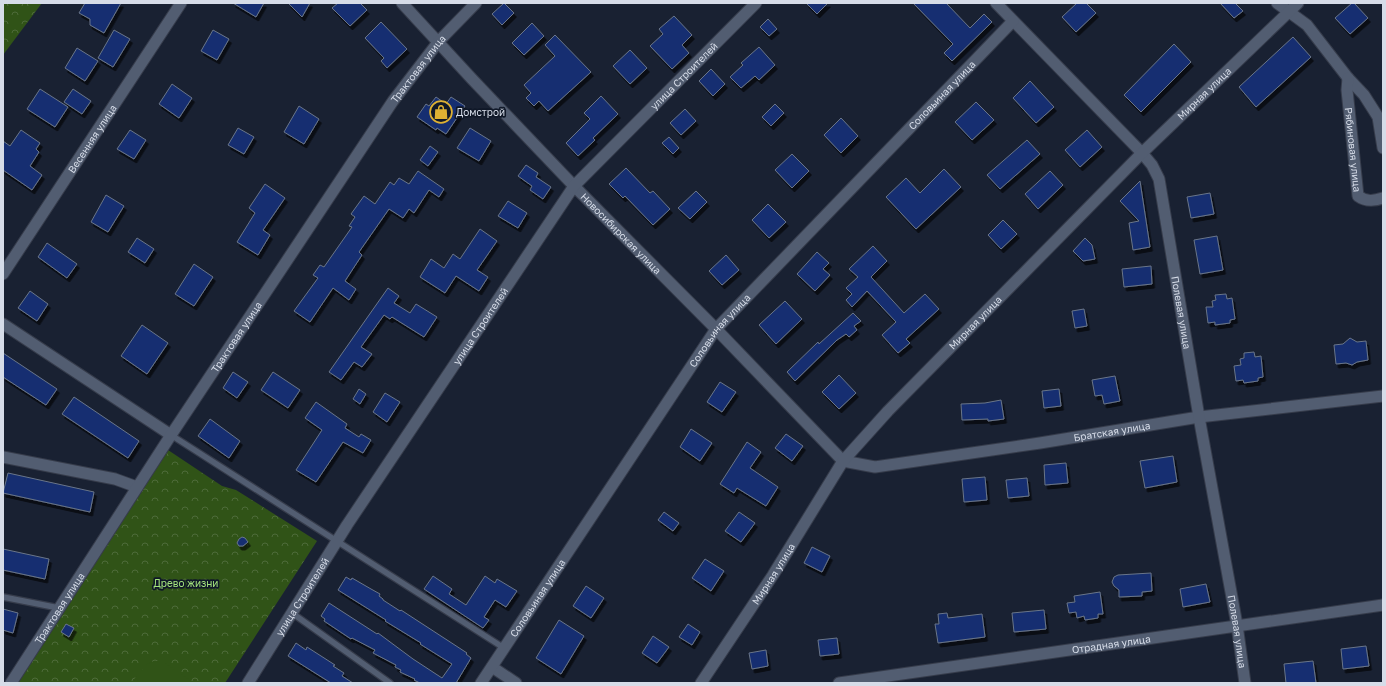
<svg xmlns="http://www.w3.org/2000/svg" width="1386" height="686" font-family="'Golos Text',sans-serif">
<defs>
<pattern id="forest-crowns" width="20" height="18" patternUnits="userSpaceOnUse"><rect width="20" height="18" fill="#305317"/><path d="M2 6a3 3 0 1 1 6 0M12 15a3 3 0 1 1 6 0" fill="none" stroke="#4d6b39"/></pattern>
<filter id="shadow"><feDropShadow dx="2.5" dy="4" stdDeviation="0" flood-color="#0009"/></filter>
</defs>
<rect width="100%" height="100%" fill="#192132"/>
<!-- forest -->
<path fill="url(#forest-crowns)" d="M3,3H42L3,55Z
M168,450L222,486L236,490L317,541L225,683H18Z"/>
<!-- pitch -->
<path fill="#305317" d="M154,661H162L194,683H131L147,664Z"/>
<!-- building -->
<path fill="#132f71" stroke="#6a7589" filter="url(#shadow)" d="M85,3H121L104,33L90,25V19L79,13Z
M233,3H264L256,17Z
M288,3H310L302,17Z
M338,3H360L367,10L350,26L332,8Z
M504,3L514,13L502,25L492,14Z
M806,3H828L817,14Z
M913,3H946L970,28L984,14L992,22L952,61L944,53L953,44Z
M1077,3H1086L1096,13L1076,32L1062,17Z
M1220,3H1235L1243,11L1234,18Z
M1352,3H1354L1368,18L1350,34L1335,18Z
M674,16L692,35L682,45L689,53L672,69L650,46L663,34L659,29Z
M768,19L777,29L769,36L760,27Z
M381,22L407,49L387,68L381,61L384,58L365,38Z
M532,23L544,36L524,55L512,43Z
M114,30L130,39L113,67L98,58Z
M213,30L229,39L217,60L201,51Z
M555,35L591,72L548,111L539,101L534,106L526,98L531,93L524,85L555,56L545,45Z
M1293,37L1311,57L1256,107L1239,87Z
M1174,44L1191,62L1141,112L1124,95Z
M759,47L775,65L759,80L755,76L741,88L730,77L743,65L741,63Z
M77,48L98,61L85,81L65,68Z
M630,50L647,68L630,84L613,66Z
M711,69L725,84L713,96L699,81Z
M1030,81L1054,107L1036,123L1013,98Z
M172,84L192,98L179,118L159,104Z
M40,89L68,107L55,127L27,109Z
M73,89L91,101L82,114L64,102Z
M601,96L618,114L593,138L595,140L578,156L566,143L590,119L584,113Z
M436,97L446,104L451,97L465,106L446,134L437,128L436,130L417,117L426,104L429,106Z
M976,102L994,120L972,140L955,122Z
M775,104L784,113L771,126L762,117Z
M299,106L319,119L304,144L284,132Z
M685,109L696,121L681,135L670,123Z
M841,118L858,136L841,153L824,135Z
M238,128L254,137L244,154L228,145Z
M470,128L491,141L479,161L457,148Z
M21,130L40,143L36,149L39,152L30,166L42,175L32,190L3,170V141L10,146Z
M130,130L146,140L134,159L117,149Z
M1087,130L1102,147L1080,167L1065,150Z
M669,137L679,148L673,154L662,143Z
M1027,140L1040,154L1000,189L987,175Z
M430,146L438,152L428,166L420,160Z
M792,154L809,171L792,188L775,170Z
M526,165L538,173L536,177L551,187L543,199L530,190L532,186L518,176Z
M626,168L650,193L653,191L670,209L653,225L625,196L623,198L609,184Z
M944,169L961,187L916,229L886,197L906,178L920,193Z
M418,171L444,189L439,197L429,190L414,213L409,209L403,218L389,209L359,252L362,255L345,281L356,289L349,300L333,288L310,322L294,311L318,278L313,275L320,265L324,267L352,227L349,226L355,217L351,214L364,196L375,204L390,182L394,185L399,178L409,184Z
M1050,171L1063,185L1038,209L1025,194Z
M1140,181L1150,247L1133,250L1129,223L1139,221L1120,201Z
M265,184L285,198L263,230L270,235L258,255L237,242L255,213L249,208Z
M696,191L707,202L690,219L678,208Z
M1210,193L1214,214L1191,218L1187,197Z
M106,195L124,206L108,232L91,222Z
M508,201L527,213L518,228L498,216Z
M768,204L786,222L769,238L752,220Z
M1003,220L1017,234L1001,249L988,235Z
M480,229L497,241L477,270L488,277L479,291L456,276L445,293L420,277L431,259L444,268L453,254L460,259Z
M1217,236L1223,270L1200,274L1194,240Z
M137,238L154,249L145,263L128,252Z
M1085,238L1092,245L1095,259L1083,261L1073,251Z
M47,243L77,264L67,278L38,257Z
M873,246L887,261L871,277L904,313L925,294L939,309L906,339L910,343L898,353L882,335L896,322L867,291L852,307L846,300L852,294L846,288L858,277L849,269Z
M817,252L829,263L823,269L830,275L815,291L797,274Z
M726,255L739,270L722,285L709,271Z
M194,264L213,277L194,306L175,294Z
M1151,266L1152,284L1124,287L1122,269Z
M388,288L399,296L394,303L410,313L416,304L437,317L424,337L392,317L390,319L384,315L361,347L372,354L362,367L354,362L341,380L329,372Z
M30,291L48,304L37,321L18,308Z
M1226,294L1227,299L1232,298L1235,319L1230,320V323L1215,325V322L1208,323L1206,307H1213L1212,301L1216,300L1215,295Z
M785,301L802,319L776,344L759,325Z
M1084,309L1087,326L1075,328L1072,311Z
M853,313L861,321L854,326L857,330L849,337L846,334L837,340L795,381L787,372L818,342L819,344Z
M142,325L168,343L147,374L121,356Z
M1350,338L1357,342L1366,341L1368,360L1357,362L1352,365L1346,363L1336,364L1334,345L1343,344Z
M1254,352L1255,357L1261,356L1263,377L1258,378V381L1244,383L1243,380L1236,381L1234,366L1241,365L1240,359L1244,358V353Z
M3,353L57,389L46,405L3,377Z
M233,372L248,382L237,398L223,388Z
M273,372L300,390L288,408L261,390Z
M839,375L856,393L839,409L822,392Z
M1115,376L1120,401L1104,404L1102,395L1095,396L1092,380Z
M720,382L736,392L722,412L707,402Z
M359,389L366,394L360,404L353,399Z
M1059,389L1061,406L1044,408L1042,391Z
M385,393L400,402L387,422L373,412Z
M74,397L139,441L128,458L62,414Z
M1001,400L1004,419L988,421V419L962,420L961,404L985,403Z
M316,402L347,424L345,428L359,437L361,434L371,440L363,453L343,442L316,482L296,470L322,430L305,418Z
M210,419L240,441L229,458L198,436Z
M691,429L712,443L700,461L680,447Z
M786,434L803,446L792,461L775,448Z
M747,442L761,452L750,468L778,487L766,506L737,488L734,493L720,484Z
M1173,456L1177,482L1145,488L1140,461Z
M1066,463L1068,483L1045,485L1044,465Z
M8,473L94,492L90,512L3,493Z
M985,477L987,500L964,502L962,479Z
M1027,478L1029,496L1008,498L1006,480Z
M664,512L679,523L673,531L658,520Z
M739,512L755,523L741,542L725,531Z
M242,537L245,538L248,542L243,546H239L237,543L239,539Z
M812,547L830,556L822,572L804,563Z
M3,549L49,559L45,579L3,570Z
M705,559L724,571L711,591L692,578Z
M1151,573L1152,591L1142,592V596L1119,597V590L1114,586L1112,582L1114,577L1118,575Z
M433,576L452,589L449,594L466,605L485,576L495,583L497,579L517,591L506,607L495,600L484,617L489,620L483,628L424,589Z
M346,577L351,580L352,578L371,589L380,594L379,596L383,599V600L400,611L401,610L467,653L466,654L471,658L456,683H420L414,680L415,679L400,672L401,670L395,667L396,665L373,653L375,650L352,638L351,639L324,621L325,619L321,616L329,603L377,634L378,633L413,659L442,678L452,664L420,644L421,643L385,621L386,620L338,590Z
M1206,584L1210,602L1183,607L1180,589Z
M586,586L604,598L591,618L573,606Z
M1100,592L1103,614H1098V618L1085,620L1084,616L1077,618L1076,612L1069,613L1067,603L1075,602L1074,596Z
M3,609L18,613L13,633L3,630Z
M1044,610L1046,629L1014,632L1012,613Z
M947,613L948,618L982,614L985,637L938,643L935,624H939L938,614Z
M559,620L584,636L561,674L536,658Z
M66,624L74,628L69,637L61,632Z
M688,624L700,632L692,645L679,637Z
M653,636L669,647L657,663L642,653Z
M837,638L839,654L820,656L818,640Z
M296,643L306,650L307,647L335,665L333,666L344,673L342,676L353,683H331L288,656Z
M1366,646L1369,666L1343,669L1341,649Z
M766,650L768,666L752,669L749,653Z
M1313,661L1316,683H1286L1284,664Z"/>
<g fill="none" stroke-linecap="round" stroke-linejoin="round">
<!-- lane casing -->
<g stroke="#363c4b" stroke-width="8">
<path id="lane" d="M171,435L504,648
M3,597L59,608
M292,613L390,683"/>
</g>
<!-- street casing -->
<g stroke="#363c4b" stroke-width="13">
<g id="street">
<path id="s1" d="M402,3L472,79L574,186L716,329L843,461L875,467L1040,443L1199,417L1383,396"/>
<path id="s2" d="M996,3L1142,153L1152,165L1159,179L1199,417L1237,625L1245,683"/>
<path d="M1277,3L1307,25L1348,78L1364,95L1378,117L1383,148"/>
<path id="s3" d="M1348,78L1347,90L1358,196C1366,202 1374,201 1383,198"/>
<path id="s4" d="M3,274L181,3"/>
<path d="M3,324L171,435"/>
<path d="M3,457L115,479L137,487"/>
<path d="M492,667L516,683"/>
<path id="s5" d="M11,683L171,435L393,101L439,41L476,3"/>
<path id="s6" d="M248,683L347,525L574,186L756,3"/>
<path id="s7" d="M481,683L716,329L1013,21"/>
<path id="s8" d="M701,683L773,575L843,461L888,411L1142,153L1298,3"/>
<path id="s9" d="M839,683L1383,605"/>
</g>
</g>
<!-- lane -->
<use href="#lane" stroke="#525d71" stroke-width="5.5"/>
<!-- street -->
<use href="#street" stroke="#525d71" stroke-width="11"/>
</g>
<!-- icons -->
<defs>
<g id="shop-ring" transform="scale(1.15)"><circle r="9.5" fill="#101828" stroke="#deb133" stroke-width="1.5"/><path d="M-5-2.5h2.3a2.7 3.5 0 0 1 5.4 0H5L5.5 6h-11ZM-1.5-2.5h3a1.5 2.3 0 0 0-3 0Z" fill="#deb133"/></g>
</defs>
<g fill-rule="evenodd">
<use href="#shop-ring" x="441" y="112"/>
</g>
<g text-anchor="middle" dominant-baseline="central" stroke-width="3.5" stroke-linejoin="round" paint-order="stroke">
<!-- street labels -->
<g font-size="10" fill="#d6dce8" stroke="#101828">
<text stroke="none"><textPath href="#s5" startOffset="737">Трактовая улица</textPath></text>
<text stroke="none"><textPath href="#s6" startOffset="750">улица Строителей</textPath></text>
<text stroke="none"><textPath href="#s8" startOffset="779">Мирная улица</textPath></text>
<text stroke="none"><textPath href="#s7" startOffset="750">Соловьиная улица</textPath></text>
<text stroke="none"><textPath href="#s4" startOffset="162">Весенняя улица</textPath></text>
<text stroke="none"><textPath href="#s3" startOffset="72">Рябиновая улица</textPath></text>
<text stroke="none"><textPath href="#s1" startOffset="318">Новосибирская улица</textPath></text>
<text stroke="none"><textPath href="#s2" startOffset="376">Полевая улица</textPath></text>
<text stroke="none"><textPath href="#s8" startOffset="455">Мирная улица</textPath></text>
<text stroke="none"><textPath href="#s6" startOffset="426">улица Строителей</textPath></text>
<text stroke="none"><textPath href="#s7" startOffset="426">Соловьиная улица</textPath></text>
<text stroke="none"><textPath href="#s5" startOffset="413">Трактовая улица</textPath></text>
<text stroke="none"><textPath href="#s1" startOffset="908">Братская улица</textPath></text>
<text stroke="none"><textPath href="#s8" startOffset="131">Мирная улица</textPath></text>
<text stroke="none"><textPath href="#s6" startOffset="102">улица Строителей</textPath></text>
<text stroke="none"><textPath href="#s7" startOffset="102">Соловьиная улица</textPath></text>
<text stroke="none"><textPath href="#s5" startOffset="89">Трактовая улица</textPath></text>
<text stroke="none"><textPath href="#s2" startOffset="700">Полевая улица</textPath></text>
<text stroke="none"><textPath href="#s9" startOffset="275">Отрадная улица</textPath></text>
</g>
<!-- poi labels -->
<g font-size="10" fill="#d6dce8" stroke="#101828" text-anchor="start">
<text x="456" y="112">Домстрой</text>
</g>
<!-- park labels -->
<g font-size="10" fill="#a3e37c" stroke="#101828">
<text x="186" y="583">Древо жизни</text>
</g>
</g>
<!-- border -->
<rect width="1386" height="686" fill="none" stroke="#d6dce8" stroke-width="8"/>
</svg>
